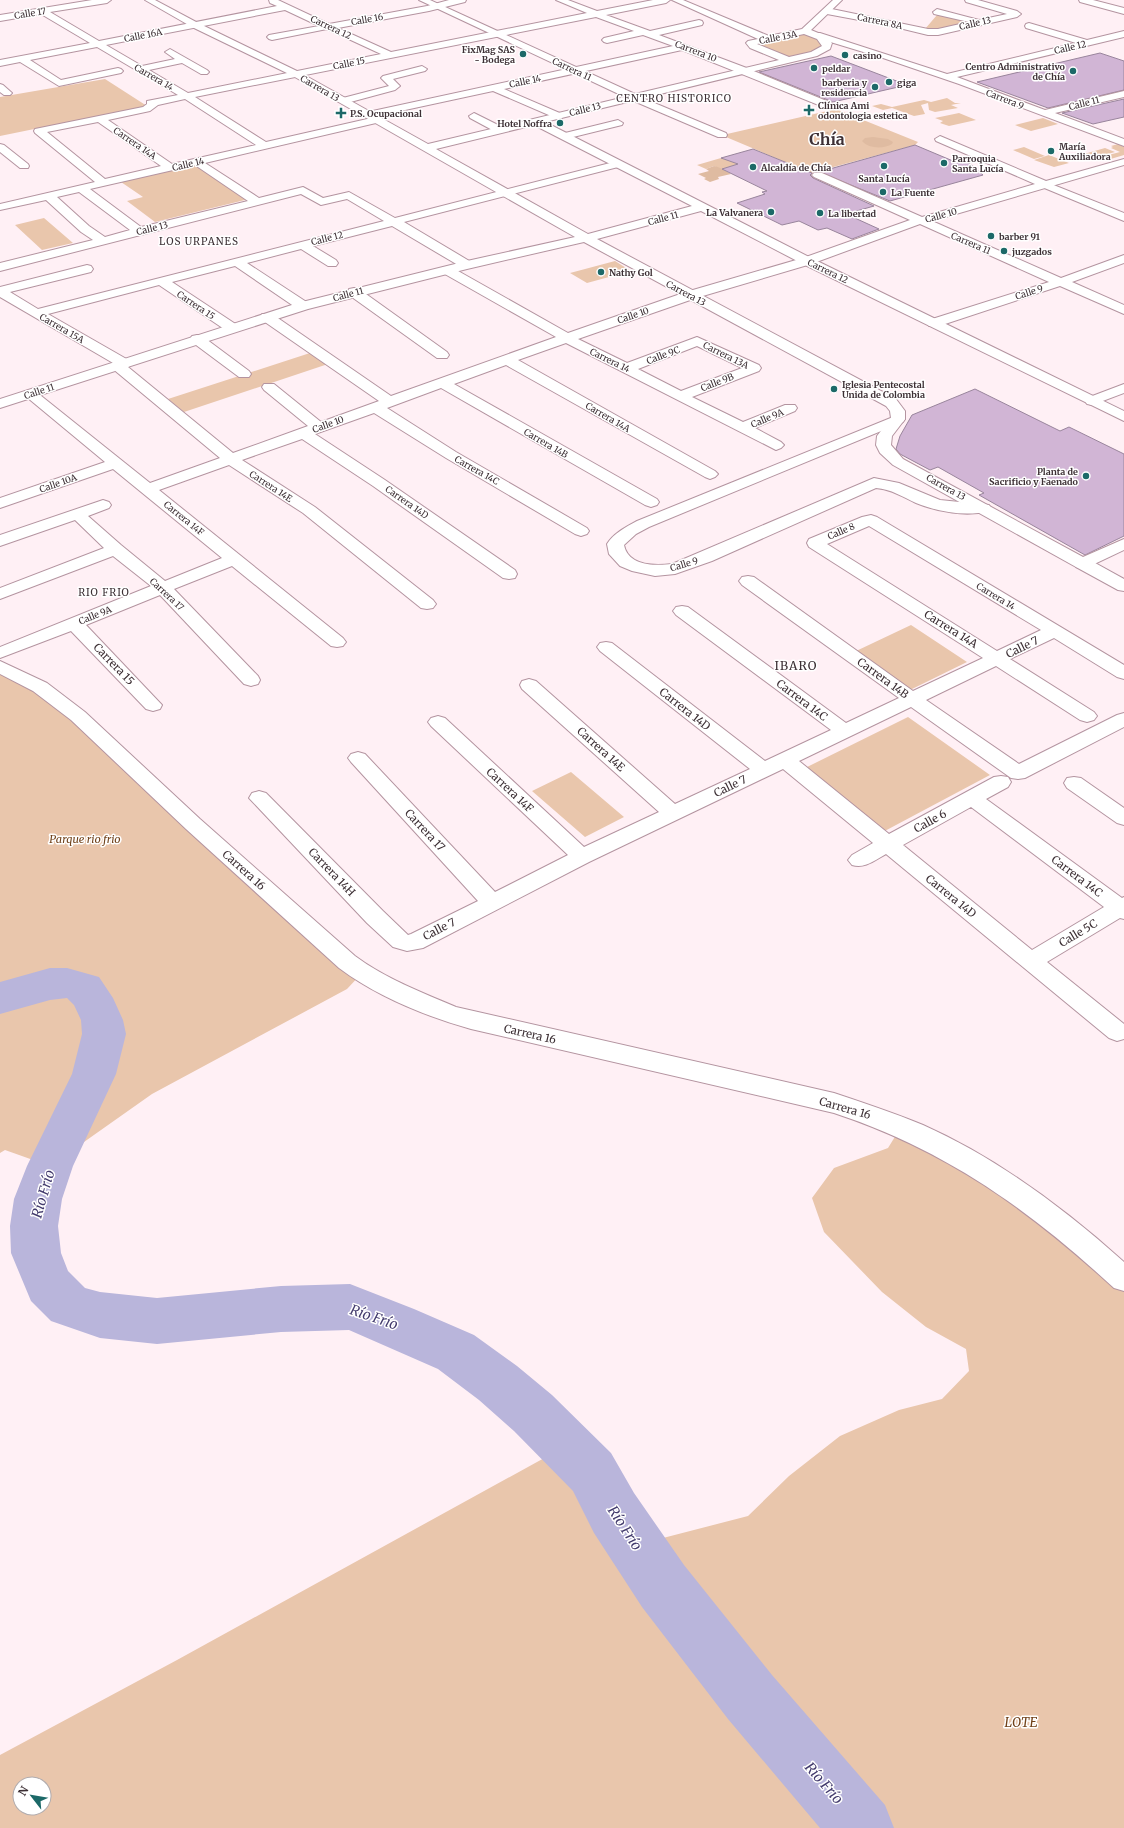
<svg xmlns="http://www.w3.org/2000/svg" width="1124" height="1828" font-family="Merriweather,serif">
<rect width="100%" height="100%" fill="#fff0f5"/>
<!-- green -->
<path fill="#e9c6ac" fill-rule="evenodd" d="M937,15L969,22L932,30L925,29Z
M806,32L825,43L821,50L787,58L754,43Z
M105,79L147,106L0,136V97Z
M947,98L955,103H961L951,105L958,108L935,112L929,110L928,103L921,105L925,114L914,116L892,108L883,110L872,106L881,104L892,107L924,100L931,102Z
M836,109L918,142L915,145L811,173L726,137L727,134Z
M959,113L976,120L949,126L940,123L943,121L935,118Z
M1043,118L1058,124L1031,131L1015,125Z
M1118,144L1124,147V155L1104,161L1097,158L1120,152L1111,148L1113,147L1111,146Z
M1024,147L1045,156L1034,159L1013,150Z
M1105,148L1115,152L1093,158L1084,154Z
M1049,155L1069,163L1054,167L1034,160Z
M721,158L738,164L722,169L725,171L714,166L706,169L697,165Z
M195,165L249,199L155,222L127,201L143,197L121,182Z
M44,218L73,243L42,250L15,225Z
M615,261L631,271L587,283L570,273Z
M310,353L328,364L184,412L168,399Z
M911,625L967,662L910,690L854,652Z
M0,667L40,687L362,973L347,989L152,1094L50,1166L5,1150L0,1153Z
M908,717L990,775L881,833L801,770Z
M571,772L624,817L585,837L532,791Z
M901,1127L1124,1279V1828H0V1755L177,1660L566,1446L592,1472L614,1513L636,1545L748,1516L789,1476L840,1436L899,1410L942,1399L969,1371L966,1349L926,1327L882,1292L824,1232L812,1198L834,1168L888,1148ZM20,1784H44V1808H20Z"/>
<!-- forest -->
<path fill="#dfbba1" d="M873,137L888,139L893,142L892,144C884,149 869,149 862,141L865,138Z
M714,166C720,167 726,171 731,174L718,177L719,179L710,182L704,179L706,178L698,174L709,171L706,169Z"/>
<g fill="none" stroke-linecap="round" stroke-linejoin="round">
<!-- river -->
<path fill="#b9b5db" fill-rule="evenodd" d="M50,968H67L99,977L113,998L123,1020L126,1034L116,1074L73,1166L62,1199L58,1226L61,1253L68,1271L85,1288L100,1292L157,1298L281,1286L350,1284L414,1309L474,1335L517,1366L552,1395L611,1453L634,1493L684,1565L772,1675L885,1805L894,1828H820L728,1719L642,1607L594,1533L573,1491L514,1431L479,1400L438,1369L349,1330L281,1332L157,1344L100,1338L51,1321L31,1301L11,1253L10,1226L14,1199L27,1166L72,1074L82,1034L81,1020L74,1005L67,998L50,1000L0,1014V982Z"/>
</g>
<!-- building -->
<path fill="#d1b5d5" stroke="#99859c" d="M1100,53L1124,61V90L1048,108L977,82Z
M831,56L907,85L833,102L759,72Z
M1124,99V117L1093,124L1062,113Z
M915,145L953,161L969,163L983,175L890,201L819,172Z
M753,149L812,173L810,175L813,178L874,206L846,214L879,229L852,239L827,228L818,230L799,221L782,225L737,203L765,194L762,192L767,191L722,169L738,164L721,158Z
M975,389L1060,431L1069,427L1124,454V536L1085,555L979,495L984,493L938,467L930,470L900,454L896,449L900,436L912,415Z"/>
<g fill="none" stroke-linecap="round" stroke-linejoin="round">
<!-- street casing -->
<g stroke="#b494a0" stroke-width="2">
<path id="street" d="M92,0H111L107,3L50,12L99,41L277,6L270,3L269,0H278L329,24L427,6L449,0H466L465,2L429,11L338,28L391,52L587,13L556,0H568L597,11L653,0H670L666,3L606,15L650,31L699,20L702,21L703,23L702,25L659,35L744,67L834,104L835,106L830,109L826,108L682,50L504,89L562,114L563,116L562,118L558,119L493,91L368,118L363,115L368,112L673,46L643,35L607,43L604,42L602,40L604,38L634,31L596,17L195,97L266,142L376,117L381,120L376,123L205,163L259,198L303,187L323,198L349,192L395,218L618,161L623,164L622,166L404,222L471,262L473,265L471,268H463L392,226L313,246L336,260L338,263L336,266H328L301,249L247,263L308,303L309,306L308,309H298L235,266L172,282L237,325L239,328L237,331H227L159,285L48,314L130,361L132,364L128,367L233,453L308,426L264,390L262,387L264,384H274L321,422L379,401L262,320L260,317L262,314H272L391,396L556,337L443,273L441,270L443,267H451L568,333L686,292L803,258L910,220L814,177L812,175L814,173H822L922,217L1035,184L936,141L935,139L940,136L1046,181L1124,159V165L932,221L1061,278L1124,255V263L1072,282L1124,305V314L1060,286L939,326H929L927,323L929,320L1049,282L920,224L811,264L696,298L578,339L627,363L697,337L759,365L761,368L759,371L692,397L743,422L785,405H795L797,408L795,411L755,428L781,442L784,445L781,448L776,450L566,343L518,360L715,471L718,474L715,477L710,479L705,477L506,365L454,384L657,499L659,502L657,505L651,507L645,505L441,388L387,408L456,452L587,528L589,531L587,534L581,536L575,534L446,458L374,413L315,434L385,480L515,570L517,574L515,578L509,579L503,578L373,486L302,439L242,460L315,507L433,600L436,604L433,608L427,609L421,608L303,513L229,465L159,490L343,638L346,642L343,646L337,647L331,646L232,566L174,589L258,676L260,680L258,684L251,686L244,684L160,595L86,625L162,705L160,709L153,711L146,709L71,631L0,658V647L151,586L113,556L0,599V588L104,548L75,520L0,546V535L103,500L109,502L111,505L109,508L88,516L121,545L165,581L222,558L113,469L0,508V498L105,462L23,394L25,391H35L150,483L220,458L113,369L111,366L113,363L0,297V287L87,265L91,266L93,269L91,272L10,292L38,309L384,221L347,199L321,205L301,194L0,271V263L93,240L81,232L46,200L0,210V204L95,182L35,133L34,131L35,129L143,107L147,104V101L178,95L97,47L30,60L61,80L118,68L121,69L123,71L121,73L59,86L20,62L0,66V60L90,43L41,14L0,21V15ZM285,10L319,26L269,35L267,37L269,39L272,40L327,29L381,54L188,93L149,70L182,63L201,74H207L209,72L207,70L170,49L165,52L175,59L142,66L106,45ZM185,99L256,145L172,164L108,120L150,111L158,105ZM98,122L161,166L105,179L47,132ZM195,165L248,201L141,227L90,189ZM79,192L130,230L105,237L89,226L57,197ZM697,346L742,368L681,391L638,369Z
M965,0H978L1017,11L1021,14L1017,17L938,35H928L891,26L827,14L823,11L827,8L928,29H938L969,22L934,14L933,12L937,9L979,20L1007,14L966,2Z
M1029,23L1087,40L1124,31V37L957,77L1045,110L1124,91V97L1055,113L1124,139V146L959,84L883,58L814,37L813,35L814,33H820L947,74L1076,43L1026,28L1025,26L1026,24Z
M422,66L427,69L425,71L393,79L400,86L395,90L343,104L338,101L339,99L389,86L381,78L383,76Z
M0,84L3,85L12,93L10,95H4L0,92Z
M633,94L726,133L727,135L726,137H718L629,99L628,97L629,95Z
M474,113L504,128L505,130L504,132H496L470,118L469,116Z
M618,120L623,123L622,125L565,139L560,136L561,134Z
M0,144L4,145L28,164L29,166L28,168H20L0,152Z
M354,288L359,289L447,352L449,355L447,358H437L349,295L348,292L349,289Z
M197,335L202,336L249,371L251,374L249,377H239L192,342L190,339L192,336Z
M1124,384V393L1092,405L1087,404L1085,401L1087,398Z
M898,415L903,416L905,419L903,422L649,527L636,534L624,545C628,566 655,566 672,564L874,478L899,483L940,500L989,505L991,508L989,511C966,517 938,512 916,503C903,497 891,489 876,488L712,561L675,574L655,576L632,571L620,566L609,554L607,544C614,533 626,527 637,521Z
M871,515L877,517L1124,665V679L1117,677L1054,638L1010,659L1094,712L1097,716L1094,720L1087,722L1080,720L996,666L926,700L1019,764L1117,715L1124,713V727L1025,778L1018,779L1011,778L911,707L799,761L889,834L994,777L1001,776L1008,777L1011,782L1008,787L986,799L1122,898L1124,897V919L1120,918L1047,962L1124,1024V1039L1117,1041L1109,1038L886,854C875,860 865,869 852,865L848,860L852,855L873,843L783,769L589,862L423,948L407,951L393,947L367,923L249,798L252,793L259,791L266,793L383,911L408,935L411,934L478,901L351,762L348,758L351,754L358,752L365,754L495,892L568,855L431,726L428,722L431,718L438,716L445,718L584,847L659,812L522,689L520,685L522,681L529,679L536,681L675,804L750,769L600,651L597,647L600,643L606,642L612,643L765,761L831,730L676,615L673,611L676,607L682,606L688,607L846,723L899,698L742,585L739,581L742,577L748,576L754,577L913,691L983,658L809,547L807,543L809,539L862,517ZM869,526L1041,630L997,651L827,544ZM971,807L1104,907L1032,950L903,845Z
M1082,558L1088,559L1124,579V591L1118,590L1076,567L1074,563L1076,559Z
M1074,777L1081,778L1124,808V825L1117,823L1067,788L1064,783L1067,778Z"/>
</g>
<!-- secondary casing -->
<g stroke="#b494a0" stroke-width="2">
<path id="secondary" d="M145,0H155L198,23L299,72L428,144L625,97L419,0H430L635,94L779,60L750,48L746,43L748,41L758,39L672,0H683L769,36L802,29L833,0H842L811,30L823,35L832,43L830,49L817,56L545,122L811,258L1124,411V421L803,264L701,211L597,239L896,399L905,411V419L892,436L891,445L903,459L1083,557L1124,539V550L1088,567L1082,568L1076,567L893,465L880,453L876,445L877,436L891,418L890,411L886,406L584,242L467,269L308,309L0,408V399L298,303L467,261L575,237L293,76L192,27ZM804,34L817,39L822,46L811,52L789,57L757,44ZM534,125L692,206L588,234L436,149Z
M1079,0H1093L1124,8V14L1080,2Z
M1046,182L1124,213V221L1042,187L1040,185L1042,183Z
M0,661L47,683L85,712L200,819L355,956C386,979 421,992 456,1007L834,1093C864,1103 894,1113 923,1125C997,1158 1064,1208 1124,1262V1291L1114,1288C1028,1209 946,1150 834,1113L471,1029C425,1016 378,997 339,968L186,829L71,720L33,691L0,674Z"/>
</g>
<!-- street -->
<use href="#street" fill="#fff" fill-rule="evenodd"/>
<!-- secondary -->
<use href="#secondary" fill="#fff" fill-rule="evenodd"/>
</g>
<!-- markers -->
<g fill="#1c6968" stroke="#fff" stroke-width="1.5">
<circle cx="523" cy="54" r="4"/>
<circle cx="845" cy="55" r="4"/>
<circle cx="814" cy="68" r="4"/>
<circle cx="1073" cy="71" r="4"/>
<circle cx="889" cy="82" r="4"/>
<circle cx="875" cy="87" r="4"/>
<path d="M807 104h4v4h4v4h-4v4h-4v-4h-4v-4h4z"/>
<path d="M339 107h4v4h4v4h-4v4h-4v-4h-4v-4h4z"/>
<circle cx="560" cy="123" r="4"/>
<circle cx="1051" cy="151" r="4"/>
<circle cx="944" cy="163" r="4"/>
<circle cx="884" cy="166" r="4"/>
<circle cx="753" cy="167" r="4"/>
<circle cx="883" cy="192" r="4"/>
<circle cx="771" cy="212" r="4"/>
<circle cx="820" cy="213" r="4"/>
<circle cx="991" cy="236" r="4"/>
<circle cx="1004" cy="251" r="4"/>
<circle cx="601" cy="272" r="4"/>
<circle cx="834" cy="389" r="4"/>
<circle cx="1086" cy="476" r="4"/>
</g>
<g text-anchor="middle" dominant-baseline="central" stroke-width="3" stroke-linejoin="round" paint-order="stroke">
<!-- far-street labels -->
<g font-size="9" fill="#3c2f34" stroke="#fff">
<text transform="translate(30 13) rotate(-9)">Calle 17</text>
<text transform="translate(367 19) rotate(-10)">Calle 16</text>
<text transform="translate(880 21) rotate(12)">Carrera 8A</text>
<text transform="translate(975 23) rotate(-13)">Calle 13</text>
<text transform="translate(331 27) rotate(25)">Carrera 12</text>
<text transform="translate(143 35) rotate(-11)">Calle 16A</text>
<text transform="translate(778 37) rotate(-11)">Calle 13A</text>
<text transform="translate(1070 47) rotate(-13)">Calle 12</text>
<text transform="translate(696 51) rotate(21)">Carrera 10</text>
<text transform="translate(349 63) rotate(-11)">Calle 15</text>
<text transform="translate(572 69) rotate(25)">Carrera 11</text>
<text transform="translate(154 77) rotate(30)">Carrera 14</text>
<text transform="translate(525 81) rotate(-12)">Calle 14</text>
<text transform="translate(320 88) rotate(30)">Carrera 13</text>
<text transform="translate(1005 99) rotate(21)">Carrera 9</text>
<text transform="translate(1084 103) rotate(-14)">Calle 11</text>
<text transform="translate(585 109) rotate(-14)">Calle 13</text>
<text transform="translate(135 143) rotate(34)">Carrera 14A</text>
<text transform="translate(188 164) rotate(-13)">Calle 14</text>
<text transform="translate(941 215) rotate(-16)">Calle 10</text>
<text transform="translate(663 218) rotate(-15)">Calle 11</text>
<text transform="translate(152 228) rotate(-14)">Calle 13</text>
<text transform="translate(327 238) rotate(-14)">Calle 12</text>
<text transform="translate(971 243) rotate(23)">Carrera 11</text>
<text transform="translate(828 271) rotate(26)">Carrera 12</text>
<text transform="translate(1029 292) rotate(-18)">Calle 9</text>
<text transform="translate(686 293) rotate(28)">Carrera 13</text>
<text transform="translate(348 294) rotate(-15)">Calle 11</text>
<text transform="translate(196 305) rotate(34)">Carrera 15</text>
<text transform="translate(633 315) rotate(-19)">Calle 10</text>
<text transform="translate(62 328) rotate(30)">Carrera 15A</text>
<text transform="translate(663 355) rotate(-21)">Calle 9C</text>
<text transform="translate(726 355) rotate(26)">Carrera 13A</text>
<text transform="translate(610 360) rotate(26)">Carrera 14</text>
<text transform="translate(717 382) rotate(-21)">Calle 9B</text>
<text transform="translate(39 391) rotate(-18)">Calle 11</text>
<text transform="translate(608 417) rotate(30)">Carrera 14A</text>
<text transform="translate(767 418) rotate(-23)">Calle 9A</text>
<text transform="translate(328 424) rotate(-20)">Calle 10</text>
<text transform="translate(546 443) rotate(30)">Carrera 14B</text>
<text transform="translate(477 470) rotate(29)">Carrera 14C</text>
<text transform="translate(58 483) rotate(-19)">Calle 10A</text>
<text transform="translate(271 486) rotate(33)">Carrera 14E</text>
<text transform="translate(946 487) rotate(29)">Carrera 13</text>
<text transform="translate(407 502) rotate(35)">Carrera 14D</text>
<text transform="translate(184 518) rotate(39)">Carrera 14F</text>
<text transform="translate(841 531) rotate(-23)">Calle 8</text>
<text transform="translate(684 564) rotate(-17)">Calle 9</text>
<text transform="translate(167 594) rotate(43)">Carrera 17</text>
<text transform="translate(996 596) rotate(31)">Carrera 14</text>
<text transform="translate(95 615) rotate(-22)">Calle 9A</text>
</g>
<!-- far-poi labels -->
<g font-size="9" font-weight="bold" fill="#3c2f34" stroke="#fff" text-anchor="start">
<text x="515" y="49" text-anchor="end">FixMag SAS<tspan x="515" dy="10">- Bodega</tspan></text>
<text x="853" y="55">casino</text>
<text x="1065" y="66" text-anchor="end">Centro Administrativo<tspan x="1065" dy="10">de Chía</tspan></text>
<text x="822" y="68">peldar</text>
<text x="867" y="82" text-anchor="end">barberia y<tspan x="867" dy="10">residencia</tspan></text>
<text x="897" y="82">giga</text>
<text x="818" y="105">Clínica Ami<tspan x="818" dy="10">odontologia estetica</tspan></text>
<text x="350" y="113">P.S. Ocupacional</text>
<text x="552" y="123" text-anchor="end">Hotel Noffra</text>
<text x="1059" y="146">María<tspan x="1059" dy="10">Auxiliadora</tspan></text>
<text x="952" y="158">Parroquia<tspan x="952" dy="10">Santa Lucía</tspan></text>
<text x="761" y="167">Alcaldía de Chía</text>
<text x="884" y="178" text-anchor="middle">Santa Lucía</text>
<text x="891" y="192">La Fuente</text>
<text x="763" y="212" text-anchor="end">La Valvanera</text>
<text x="828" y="213">La libertad</text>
<text x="999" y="236">barber 91</text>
<text x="1012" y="251">juzgados</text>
<text x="609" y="272">Nathy Gol</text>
<text x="842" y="384">Iglesia Pentecostal<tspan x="842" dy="10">Unida de Colombia</tspan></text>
<text x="1078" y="471" text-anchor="end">Planta de<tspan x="1078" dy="10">Sacrificio y Faenado</tspan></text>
</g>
<!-- far-neighbourhood labels -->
<g font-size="10" letter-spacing="1" fill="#3c2f34" stroke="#fff">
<text x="674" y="98">CENTRO HISTORICO</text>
<text x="199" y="241">LOS URPANES</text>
<text x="104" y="592">RIO FRIO</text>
</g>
<!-- street labels -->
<g font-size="11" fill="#3c2f34" stroke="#fff">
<text transform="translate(951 629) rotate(32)">Carrera 14A</text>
<text transform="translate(1022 647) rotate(-26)">Calle 7</text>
<text transform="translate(114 664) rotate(46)">Carrera 15</text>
<text transform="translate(883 678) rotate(36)">Carrera 14B</text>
<text transform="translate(802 700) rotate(37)">Carrera 14C</text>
<text transform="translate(685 709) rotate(38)">Carrera 14D</text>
<text transform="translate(601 749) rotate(42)">Carrera 14E</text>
<text transform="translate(730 786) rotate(-26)">Calle 7</text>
<text transform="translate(510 790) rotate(43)">Carrera 14F</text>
<text transform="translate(930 821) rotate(-29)">Calle 6</text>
<text transform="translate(425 830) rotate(47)">Carrera 17</text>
<text transform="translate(244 870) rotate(42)">Carrera 16</text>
<text transform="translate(332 872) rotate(46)">Carrera 14H</text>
<text transform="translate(1077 876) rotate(37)">Carrera 14C</text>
<text transform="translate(951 896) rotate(39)">Carrera 14D</text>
<text transform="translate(439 929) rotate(-27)">Calle 7</text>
<text transform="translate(1078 933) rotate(-31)">Calle 5C</text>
<text transform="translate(530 1034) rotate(13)">Carrera 16</text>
<text transform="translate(845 1108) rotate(16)">Carrera 16</text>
</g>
<!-- park labels -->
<g font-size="11" font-style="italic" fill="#704119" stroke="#fff">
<text x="85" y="839">Parque rio frio</text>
</g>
<!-- neighbourhood labels -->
<g font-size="12" letter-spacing="1" fill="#3c2f34" stroke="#fff">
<text x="796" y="665">IBARO</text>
</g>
<!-- near-park labels -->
<g font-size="13" font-style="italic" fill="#704119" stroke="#fff">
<text x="1021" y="1722">LOTE</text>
</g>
<!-- near-water labels -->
<g font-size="14" font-style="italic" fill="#433b6d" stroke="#fff">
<text transform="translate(43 1194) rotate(-74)">Río Frío</text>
<text transform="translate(374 1317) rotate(19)">Río Frío</text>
<text transform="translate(625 1528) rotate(57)">Río Frío</text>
<text transform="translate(824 1783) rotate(49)">Río Frío</text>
</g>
<!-- far-town labels -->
<g font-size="16" font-weight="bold" fill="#3c2f34" stroke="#fff">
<text x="827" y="139">Chía</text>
</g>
</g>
<!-- north arrow -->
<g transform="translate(32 1796) rotate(301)"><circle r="19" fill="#ffffff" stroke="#b1acae"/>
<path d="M0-3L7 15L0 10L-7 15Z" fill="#1c6968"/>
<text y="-6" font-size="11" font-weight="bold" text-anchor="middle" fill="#3c2f34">N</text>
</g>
</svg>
